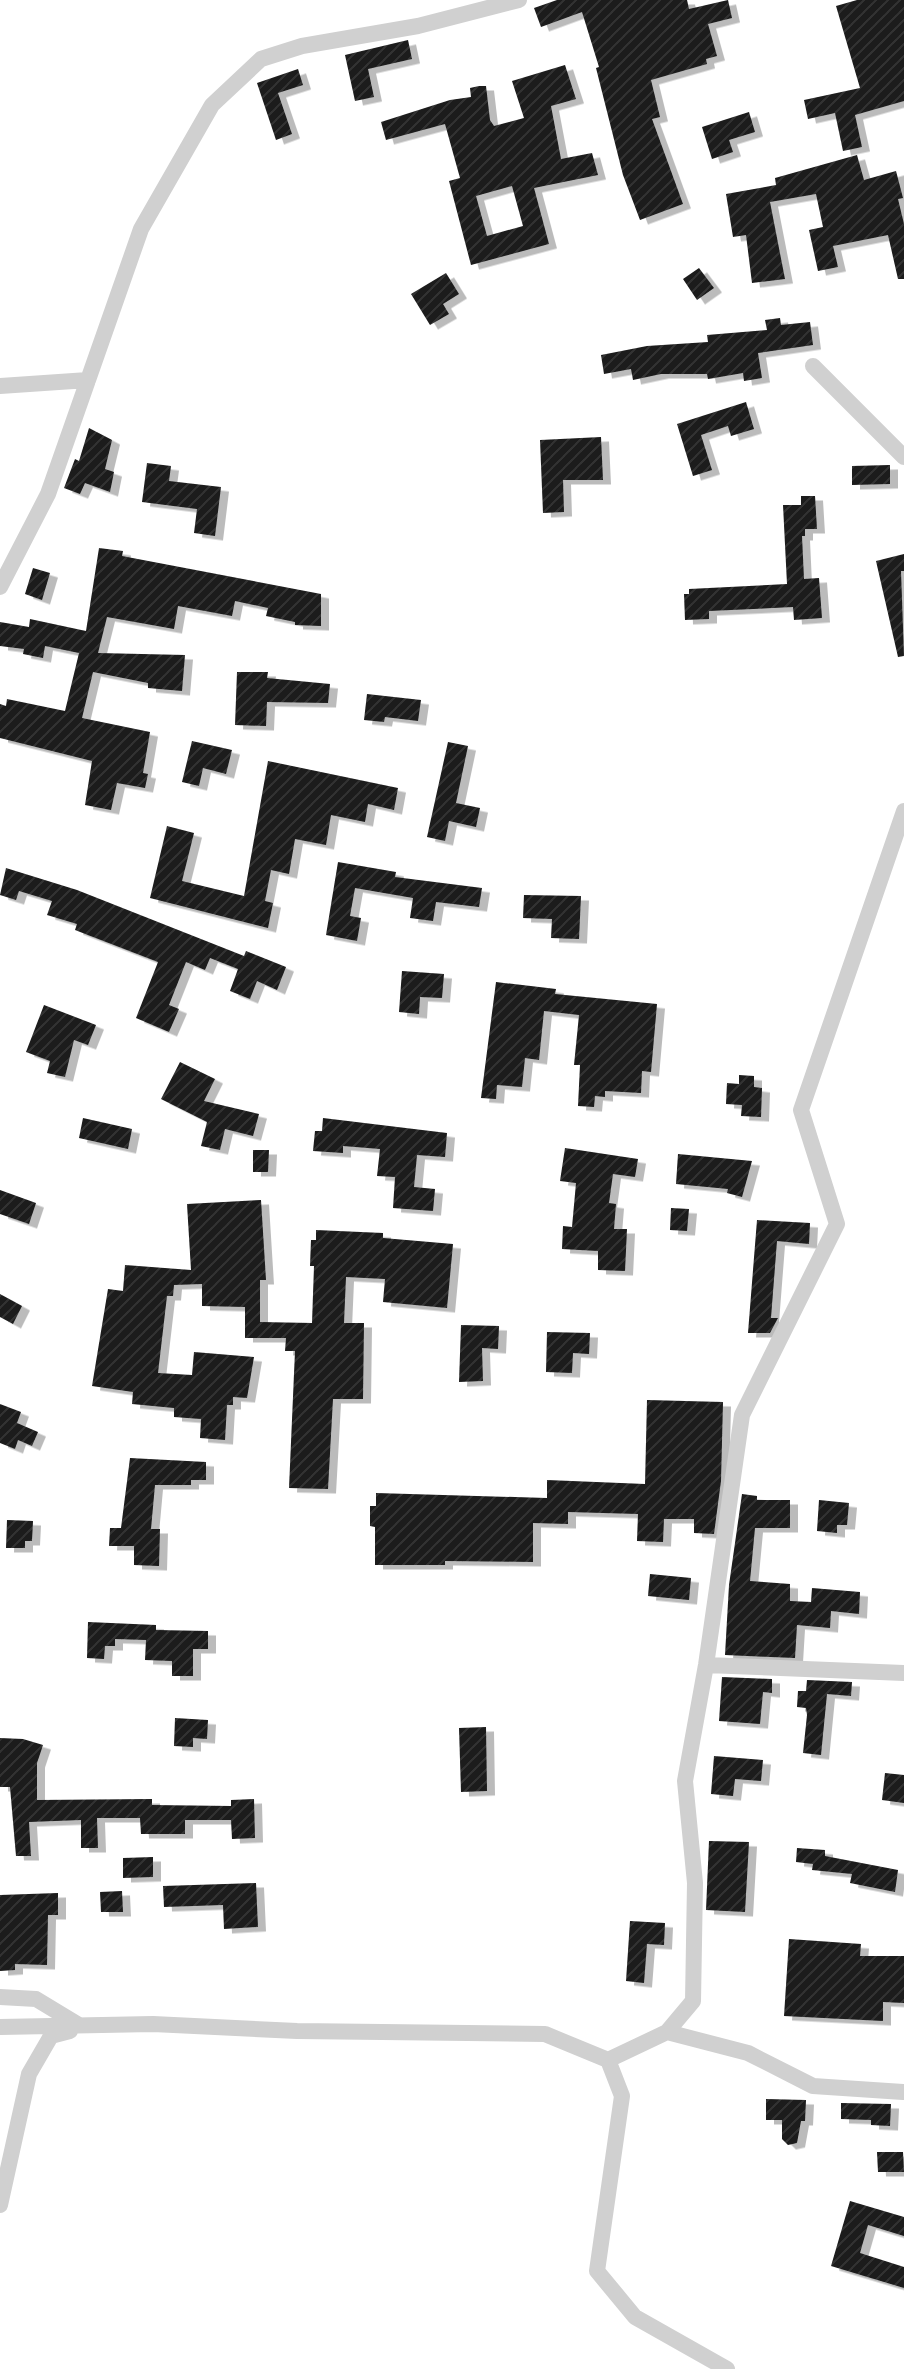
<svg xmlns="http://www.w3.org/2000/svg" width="904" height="2369" font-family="'Public Sans',sans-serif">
<defs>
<pattern id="building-hatch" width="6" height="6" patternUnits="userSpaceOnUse" patternTransform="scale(2)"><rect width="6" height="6" fill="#1a1a1a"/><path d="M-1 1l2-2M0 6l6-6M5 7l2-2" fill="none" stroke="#333"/></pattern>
<filter id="shadow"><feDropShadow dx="8" dy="4.5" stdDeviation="0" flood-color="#0004"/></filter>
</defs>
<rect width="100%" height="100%" fill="#fff"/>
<!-- building -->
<path fill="url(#building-hatch)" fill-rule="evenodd" filter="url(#shadow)" d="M557,0H687L689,9L728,0L732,18L708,24L717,56L706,59L707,64L651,80L660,117L652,119L683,204L640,220L623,175L596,68L599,67L582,12L541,27L534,8Z
M857,0H904V101L855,115L862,147L843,151L835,113L808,119L804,100L860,88L836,6Z
M408,40L412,59L368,69L374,97L355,101L345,55Z
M565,65L576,99L551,106L561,159L592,153L598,175L534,188L549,244L471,265L449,181L460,178L445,124L386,140L381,122L450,100L471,97L470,88L479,86H486L490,120L494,126L524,118L512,81ZM512,186L523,226L487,236L476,196Z
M298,69L303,85L278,93L292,134L276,140L257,83Z
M749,112L755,132L729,140L733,152L712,159L702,127Z
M857,155L864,180L896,171L903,198L898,199L904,224V279H898L888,235L833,246L838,267L818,271L809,230L823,227L816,194L770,202L785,279L752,283L746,235L733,237L726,194L776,185L775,178Z
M699,268L714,288L697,300L683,279Z
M446,273L459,294L443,304L449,314L430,325L411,294Z
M780,318L781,325L810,322L813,345L758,353L762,378L744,381L743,373L708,379L707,374H661L633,380L631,369L604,374L601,355L647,346L708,342L707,335L767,330L765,320Z
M746,402L754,429L731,436L728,426L701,435L712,470L693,476L677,424Z
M89,428L112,440L105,469L114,472L110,492L85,483L80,494L64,488L75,459L79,461Z
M601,437L603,480H563L564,512L543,513L540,440Z
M147,463L171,466L169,481L221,487L215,536L194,533L197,509L142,502Z
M890,465V484L852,485V466Z
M801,496H815L817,529H805V536H802L804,579L819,578L822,618L794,620L793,607L709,611V619L685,620L684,594H689V589L787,584L783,505H801Z
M99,548L123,551L122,556L321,594V626L295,625V622L266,616L268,608L235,601L232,616L178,606L174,629L107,617L98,653L185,655L182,691L148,688V683L93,672L82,718L150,732L143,773L148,774L145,788L117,783L111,810L85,805L92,761L0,738V704L6,706L7,699L65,711L79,653L45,646L43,658L23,654L24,649L0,646V622L29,627L30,619L86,631Z
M904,554V571H901L904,656L898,657L876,561Z
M33,568L50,573L42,600L25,594Z
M237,672H268L267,678L330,684L328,703L267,702L266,726L235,725Z
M367,694L421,700L418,721L385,717L384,722L364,720Z
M192,741L232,750L226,774L203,768L199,786L182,782Z
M448,742L468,746L456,803L480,808L476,827L449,821L445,841L427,837Z
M268,761L398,788L394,810L368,804L365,822L331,815L326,845L295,839L289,874L271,870L265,901L273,903L268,928L150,898L167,826L194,833L182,881L244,896Z
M338,862L396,872L395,877L482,888L479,907L436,902L433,921L410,918L413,898L355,888L350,916L361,918L357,941L326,935Z
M6,868L77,890L244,956L246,951L286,967L277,990L257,981L250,999L230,991L238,969L210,958L205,970L186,962L169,1005L179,1009L169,1032L136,1018L158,962L75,930L77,924L47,915L52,901L19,891L16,900L0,895Z
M524,895L581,896L579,939L551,938L552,919L523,918Z
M402,971L444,974L442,998L420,997L419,1014L399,1012Z
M496,982L556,989L555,994L657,1004L651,1072L642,1071L641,1093L605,1091V1097L595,1096L594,1107L578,1106L580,1065H574L579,1015L544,1011L539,1060L525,1058L522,1087L497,1085L496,1099L481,1098Z
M44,1005L96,1025L88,1045L74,1040L65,1077L47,1073L50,1061L26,1052Z
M180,1062L215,1079L204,1101L259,1114L253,1136L225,1129L220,1150L201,1146L207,1122L161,1099Z
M739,1075L754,1076V1087L762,1088L761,1117L741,1116L742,1105L726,1104L727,1083L739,1084Z
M83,1118L132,1129L128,1149L79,1138Z
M323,1118L447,1133L445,1157L417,1155L414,1187L435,1189L433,1211L393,1208L395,1177L377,1176L380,1149L343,1146V1153L313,1151L315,1131H322Z
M565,1148L638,1159L635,1177L613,1174L609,1203L616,1204L614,1229H627L625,1271L598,1270V1251L562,1249L563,1226L572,1227L576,1183L560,1181Z
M253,1150H269L268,1172H253Z
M678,1154L752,1161L742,1197L727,1193L728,1189L676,1184Z
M0,1190L36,1203L29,1224L0,1214Z
M261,1200L266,1280H260V1322L312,1323L314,1266H310L311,1240H316V1230L383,1233V1238L453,1244L447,1308L383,1302L385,1279L346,1277L344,1323H364L363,1399H333L328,1489L289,1488L295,1351H285L286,1338H245V1307L202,1306V1284L174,1285L173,1296H167L158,1373L192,1375L194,1352L254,1357L247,1398L233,1397V1405H227L225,1440L200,1438L201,1419L174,1417V1408L132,1404L133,1392L92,1386L108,1289L123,1291L125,1265L191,1270L187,1204Z
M671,1208L689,1209L687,1231L670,1230Z
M757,1220L810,1223L809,1244L777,1241L771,1318H778L770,1333H748Z
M0,1294L22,1306L13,1324L0,1317Z
M461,1325L499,1326L498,1349L482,1348L483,1381L459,1382Z
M547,1332L590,1333L589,1354L573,1353L572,1373L546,1372Z
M647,1400L723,1402L721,1481L714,1534L694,1533V1519H664L663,1542L637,1541L638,1514L568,1512V1524L533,1523V1562L445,1561V1565H375V1527L370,1526V1506H376V1493L547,1498V1480L645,1484Z
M0,1404L21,1412L17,1423L38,1432L32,1446L18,1440L15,1449L0,1443Z
M130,1458L206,1462V1480H191V1485H155L151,1529H160L159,1566L134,1565V1546H109L110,1528H121Z
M742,1494L757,1496V1500H790V1528H755L750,1581L790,1584V1601L811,1602L812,1588L860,1592L859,1614L831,1611L830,1628L797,1625L795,1658L725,1655L729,1585Z
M819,1500L849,1503L847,1525H837V1533L817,1531Z
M7,1520L33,1521L32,1541H25V1548H6Z
M650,1574L691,1578L689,1600L648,1596Z
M88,1622L156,1625V1630L208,1631V1649H193V1676H172V1661L145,1660L146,1640L115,1639V1646H105L104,1659L87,1658Z
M722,1677L772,1679V1693L763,1692L760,1724L719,1721Z
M807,1680L852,1682L851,1696L827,1694L821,1755L803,1753L807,1715L806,1708L797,1707L798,1691H806Z
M175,1718L208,1720L207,1739L193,1738V1747L174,1746Z
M486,1727L487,1791L461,1792L459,1728Z
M0,1738L23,1739L43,1745L37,1763V1800L152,1799V1805L231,1806V1800L254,1799L255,1838L232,1839L231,1820H185V1834H141L140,1818H97L98,1848H81V1820L29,1822L31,1856H16L10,1787H0Z
M714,1756L763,1760L761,1781L735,1779L733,1796L711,1794Z
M885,1773L904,1775V1803L882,1800Z
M709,1841L749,1842L745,1912L706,1910Z
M797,1848L825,1850V1856L898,1870L895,1892L850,1883L852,1874L812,1870L813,1864L796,1862Z
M153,1857V1877L123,1878V1858Z
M256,1883L258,1927L224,1929L223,1905L164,1907L163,1886Z
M122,1891L123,1912H101L100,1892Z
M58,1893V1915H48L47,1965L15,1964V1970L0,1971V1895Z
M630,1921L665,1923L664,1945L647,1944L644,1983L626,1981Z
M789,1939L861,1944L860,1956H904V2003L883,2002V2021L784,2016Z
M766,2099L806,2100L805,2121H801L797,2143L788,2145L782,2139V2120H766Z
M841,2103L891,2104L890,2126L871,2125V2120L841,2119Z
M877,2152H903L904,2172H878Z
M850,2201L904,2217V2236L868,2225L860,2253L904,2267V2288L831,2266Z"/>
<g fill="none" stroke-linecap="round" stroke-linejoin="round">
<!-- minor -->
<path stroke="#d0d0d0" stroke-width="16" d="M813,366L904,457
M0,386L88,380
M0,587L48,494L141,229L212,105L261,59L302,46L418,26L519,0
M706,1665L904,1673
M0,1997L36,1999L79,2025
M0,2027L153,2024L297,2031L545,2034L608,2060L622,2096L597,2271L635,2317L727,2369
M667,2032L693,2001L695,1883L685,1781L706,1665L742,1415L837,1224L801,1110L904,811
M608,2060L667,2032L748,2053L813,2086L903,2092
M0,2205L29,2074L51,2036L70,2031"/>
</g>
</svg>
